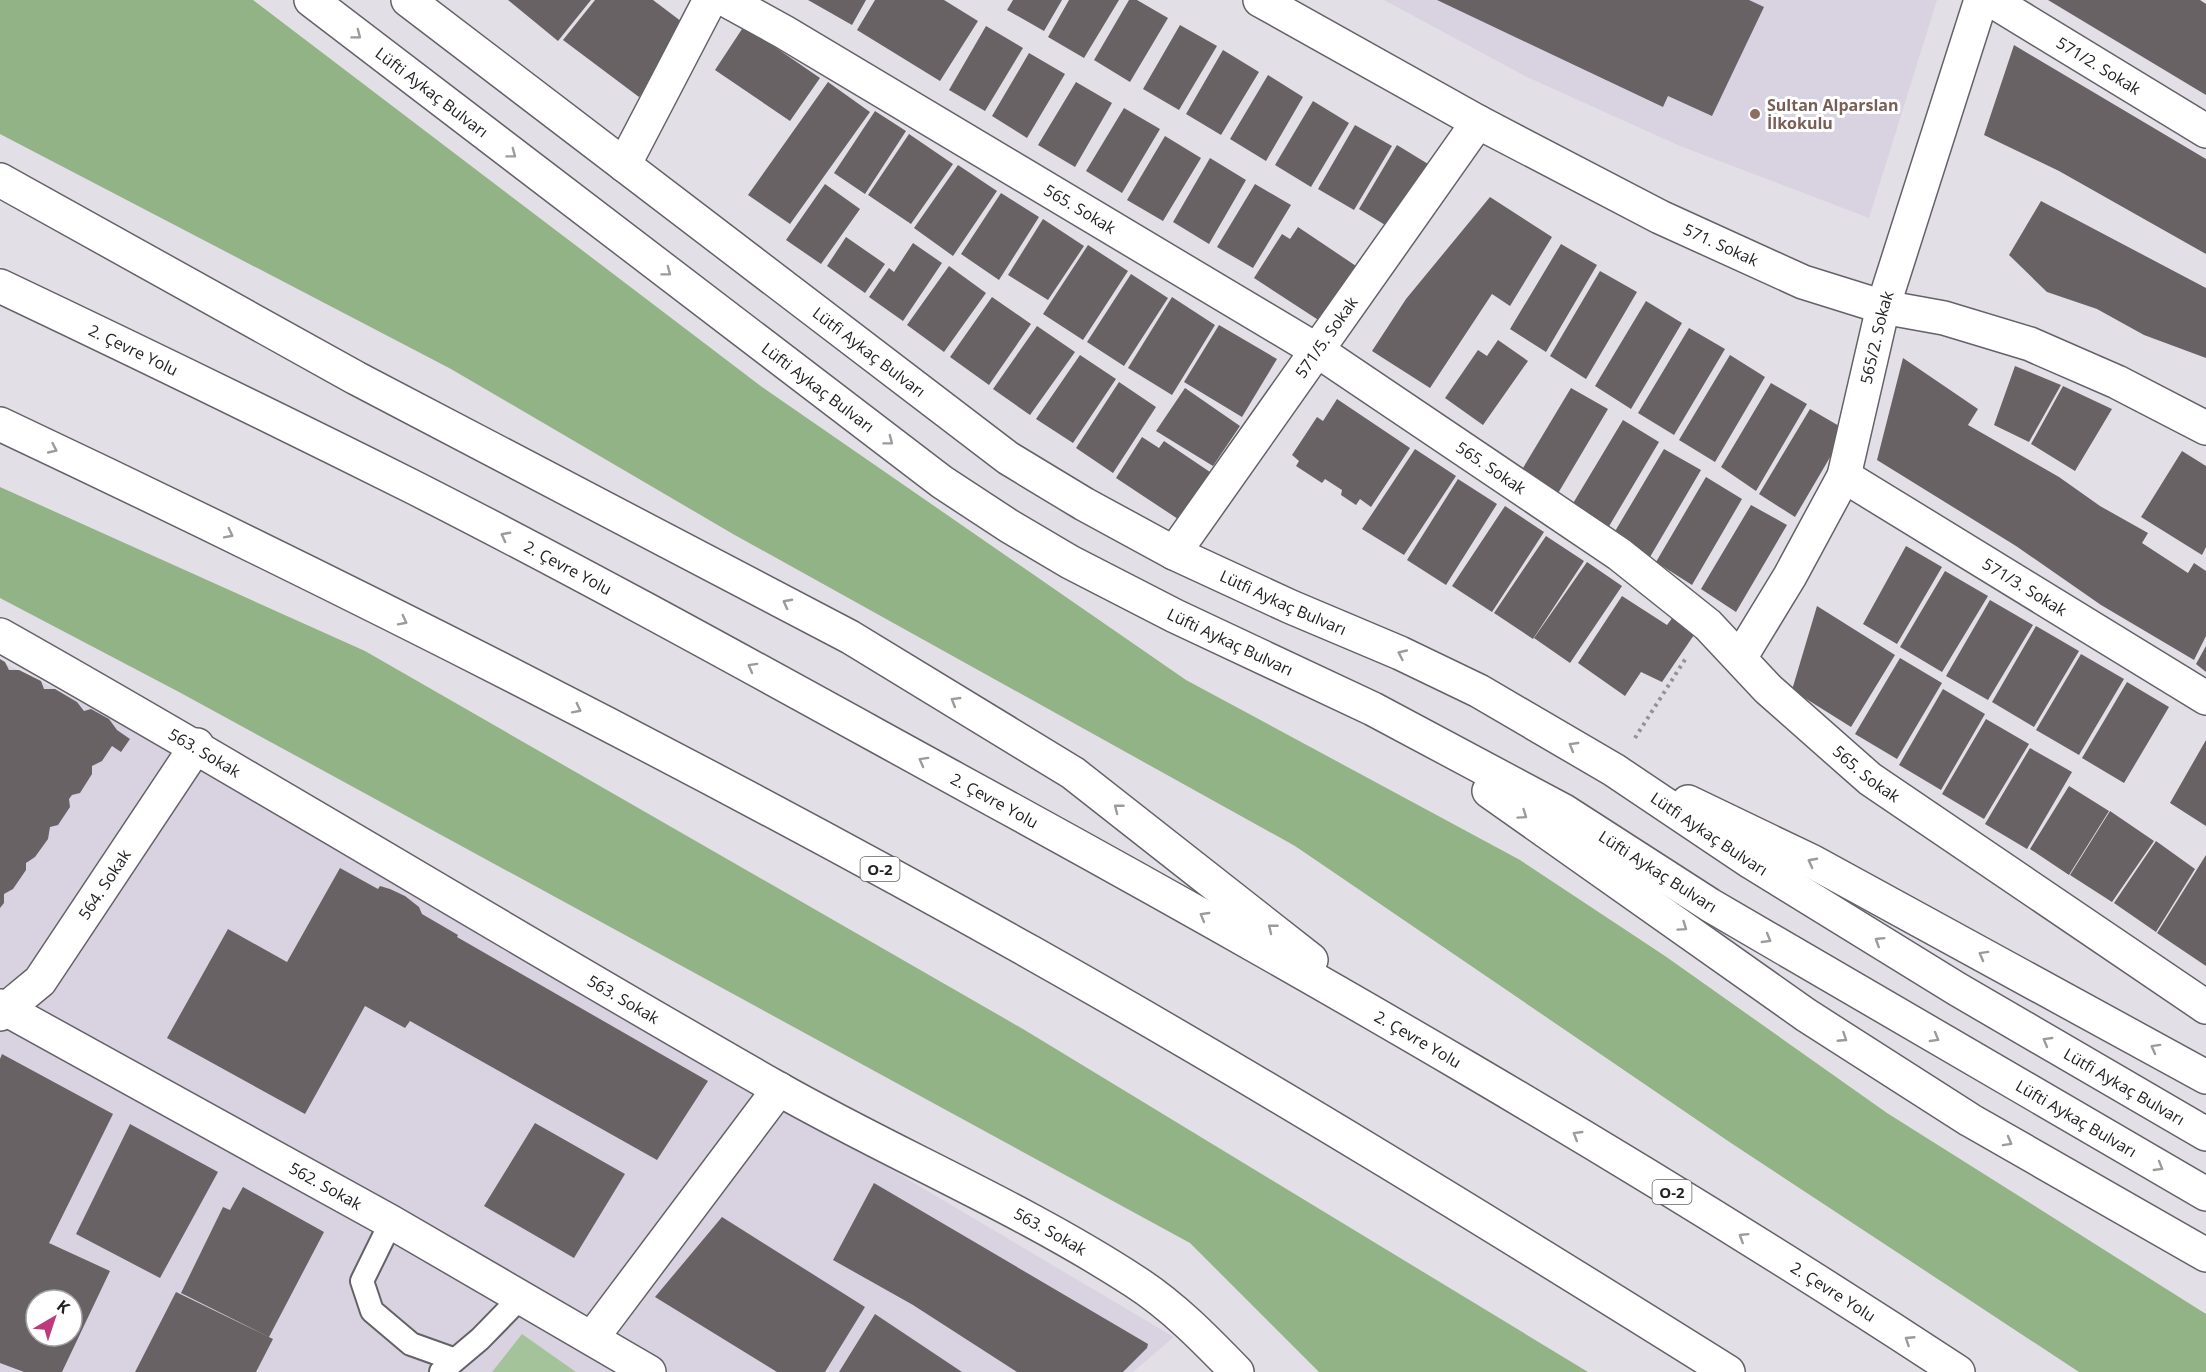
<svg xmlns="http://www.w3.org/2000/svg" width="2206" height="1372" font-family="'Open Sans',sans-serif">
<rect width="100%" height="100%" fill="#e2dfe6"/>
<!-- built -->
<path fill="#d9d3e1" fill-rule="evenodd" d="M1384,0H1937L1869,218L1680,146L1527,77Z
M0,661L225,775L1174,1337L1133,1372H0ZM36,1300H72V1336H36Z"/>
<!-- green -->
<path fill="#a5c39b" d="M522,1334L576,1372H492Z"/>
<!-- forest -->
<path fill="#91b385" d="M0,0H253L762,387L1186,680L1520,860L1665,956L1887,1113L2206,1314V1372H2079L1731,1143L1295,846L733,534L451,369L0,134Z
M0,487L365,651L1023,1029L1588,1372H1319L1190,1243L179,692L0,598Z"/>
<!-- building -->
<path fill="#696265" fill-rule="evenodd" d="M508,0H591L558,41Z
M595,0H653L690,28L639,97L563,40Z
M808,0H866L852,25Z
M875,0H944L978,21L940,81L857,30Z
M1013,0H1062L1044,31L1007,10Z
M1069,0H1119L1084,58L1048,37Z
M1129,0H1137L1168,18L1130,82L1094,60Z
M1437,0H1749L1764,7L1712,116L1668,96L1663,107Z
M2048,0H2200L2206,4V95Z
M1180,25L1217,46L1179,110L1143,89Z
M744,26L820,78L790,121L715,70Z
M986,26L1023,48L985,111L949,90Z
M2014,45L2206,159V254L2059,171L1984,135Z
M1223,50L1259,72L1221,135L1186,114Z
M1029,53L1065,74L1027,138L992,116Z
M1268,75L1303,97L1266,161L1230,139Z
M828,82L870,112L790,224L748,195Z
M1076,82L1112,103L1075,167L1038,145Z
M1313,101L1349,123L1311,187L1275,165Z
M1124,108L1160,129L1122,193L1086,171Z
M875,111L906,131L865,194L834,173Z
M1355,125L1392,146L1354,210L1318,189Z
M909,134L953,164L911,224L868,195Z
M1165,136L1201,158L1163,221L1127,200Z
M1397,145L1433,167L1395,231L1359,209Z
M1210,158L1246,180L1209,244L1173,222Z
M958,165L997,191L953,256L914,228Z
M825,184L860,209L821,264L786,240Z
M1255,184L1291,205L1253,268L1217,247Z
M1001,193L1039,217L999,280L961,254Z
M1490,197L1552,237L1510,306L1492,294L1430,388L1372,351L1406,299Z
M2041,201L2206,288V358L2144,335L2097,309L2047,292L2009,255Z
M1043,219L1084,246L1048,300L1008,275Z
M1298,227L1362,270L1326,325L1254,278L1282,234L1290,239Z
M846,237L885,264L865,293L827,266Z
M913,243L942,263L903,321L869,297L889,268L894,272Z
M1561,244L1597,265L1546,352L1510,329Z
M1088,245L1128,271L1083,340L1043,314Z
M949,266L986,293L944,352L907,325Z
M1600,271L1637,292L1586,379L1550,356Z
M1131,274L1168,298L1124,366L1087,342Z
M992,297L1031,324L989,385L950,357Z
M1172,297L1215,325L1172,395L1128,368Z
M1646,301L1682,323L1631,409L1595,386Z
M1219,325L1277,359L1242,417L1184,382Z
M1037,326L1075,352L1030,415L993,389Z
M1689,328L1725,349L1674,435L1638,413Z
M1498,340L1528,361L1483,425L1445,398L1478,350L1487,356Z
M1080,355L1116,379L1073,443L1036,419Z
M1730,355L1765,377L1715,462L1679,440Z
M1903,358L1978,409L1968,425L2059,477L2100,506L2148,533L2142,543L2188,573L2194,563L2206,571V636L2194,660L2101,605L2016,546L1877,460Z
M2015,366L2061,385L2029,442L1994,425Z
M1119,382L1156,407L1113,473L1076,448Z
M1771,383L1807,404L1756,491L1721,467Z
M2063,386L2112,409L2075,471L2031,444Z
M1185,388L1240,426L1213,466L1156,431Z
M1571,388L1608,409L1557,495L1520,473Z
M1337,399L1410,448L1371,507L1360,499L1356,505L1341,495L1342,490L1325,479L1322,483L1296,466L1299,461L1292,455L1317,417L1323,421Z
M1810,409L1846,430L1795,517L1759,494Z
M1623,420L1659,442L1608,528L1572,505Z
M1142,437L1159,448L1164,441L1210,472L1178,519L1116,478Z
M1415,449L1456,476L1404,555L1362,529Z
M1664,449L1701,470L1650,557L1614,533Z
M2182,451L2206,466V547L2202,555L2141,517Z
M1706,477L1742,499L1692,585L1656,562Z
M1458,479L1497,504L1446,585L1407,560Z
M1751,505L1787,525L1736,612L1701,589Z
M1505,506L1544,532L1492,612L1452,586Z
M1546,536L1584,561L1533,639L1494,613Z
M1906,546L1942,567L1897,644L1863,624Z
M1587,562L1622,586L1570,663L1534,638Z
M1945,571L1988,596L1942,672L1900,647Z
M1622,596L1667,625L1673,617L1696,632L1662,682L1641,672L1625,696L1578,663Z
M1990,600L2033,625L1988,700L1946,676Z
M1817,606L1895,655L1851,727L1792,690Z
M2036,626L2079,651L2034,727L1992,702Z
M2206,646V672L2196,664Z
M2081,654L2124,679L2079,755L2036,730Z
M1900,658L1942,683L1897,759L1855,734Z
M0,659L5,662L9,670H19L41,681L44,689H55L77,702L84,711L91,709L109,719L117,730L130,739L121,752L112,746L102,761L92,766V774L80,793L72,795L69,799L70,807L58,825L50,827L48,839L35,857L26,863V870L13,889L4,894V903L0,908Z
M2127,682L2169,707L2124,783L2082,758Z
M1943,689L1985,714L1941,790L1899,765Z
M1986,719L2029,744L1984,819L1942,794Z
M2206,740V826L2170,803Z
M2030,748L2072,772L2027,849L1985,824Z
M2069,786L2109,811L2069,875L2030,849Z
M2110,811L2154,841L2112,902L2070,875Z
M2156,841L2195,869L2156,932L2114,903Z
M2206,855V966L2157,933Z
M340,868L378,889L380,886L390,889L405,896L419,907L422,914L458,935L457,937L708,1081L657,1160L410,1021L405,1028L365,1006L305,1114L167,1038L228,929L287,962Z
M2,1054L113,1114L49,1243L110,1271L62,1372H24L0,1363V1059ZM36,1300H72V1336H36Z
M535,1123L625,1174L574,1258L484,1206Z
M130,1124L218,1172L160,1278L76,1234Z
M874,1183L1148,1344L1147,1348L1123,1372H1017L913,1305L833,1260Z
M243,1187L324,1232L269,1337L181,1293L223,1207L230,1210Z
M722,1217L865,1307L825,1372H777L655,1297Z
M176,1292L273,1339L256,1372H135Z
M875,1314L962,1372H839Z"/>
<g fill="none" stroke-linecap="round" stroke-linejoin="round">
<!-- lane casing -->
<g stroke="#646268" stroke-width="26">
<path id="lane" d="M391,1222L362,1281L372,1311L411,1344L453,1359
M441,1372L480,1339L521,1297"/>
</g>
<!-- street casing -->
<g stroke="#646268" stroke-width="36">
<g id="street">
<path id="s1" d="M726,0L784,32L1318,351L1619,554L1708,625L1768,689L1870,779L2206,1007"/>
<path id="s2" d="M1260,0L1478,122L1660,217L1803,282L1883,307L1944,318L2030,344L2117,382L2206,428"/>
<path id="s3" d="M1991,0L2206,131"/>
<path d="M624,165L710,0"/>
<path id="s4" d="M1844,476L2206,698"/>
<path id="s5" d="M1174,553L1478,122"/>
<path id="s6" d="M0,635C261,782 516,939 777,1088C893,1154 1022,1208 1134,1281C1173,1306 1205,1339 1237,1372"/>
<path id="s7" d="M1740,658L1790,576L1844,476L1883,307L1981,0"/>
<path id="s8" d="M0,1006L391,1222L649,1372"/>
<path id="s9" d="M0,1014L40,981L197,745"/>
<path d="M592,1338L779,1089"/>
</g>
</g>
<!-- primary casing -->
<g stroke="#646268" stroke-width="36">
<g id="primary">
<path id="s10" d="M311,0L942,482L1009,526L1070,562L1175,616L1373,709L1564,811L1710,905L2206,1194"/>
<path id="s11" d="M408,0L1008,458L1084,504L1174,553L1291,607L1400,653L1479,691L1614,770L1751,862L1957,989L2206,1134"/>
<path d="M1489,791L1806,1015L1970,1120L2206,1255"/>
<path d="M1688,802L1813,862L2206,1077"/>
</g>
</g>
<!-- highway casing -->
<g stroke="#646268" stroke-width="36">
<g id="highway">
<path d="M0,180L356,378L850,637L1073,773L1311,960"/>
<path id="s12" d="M0,286C139,352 277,419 415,488C602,583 786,686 970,787C1305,970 1638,1162 1958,1372"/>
<path d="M0,424C350,589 695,764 1032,953C1268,1086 1498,1228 1728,1372"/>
</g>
</g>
<!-- path -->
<path stroke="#949298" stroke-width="4" stroke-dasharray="3 4.5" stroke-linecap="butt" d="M1635,738L1686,658"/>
<!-- lane -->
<use href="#lane" stroke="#fff" stroke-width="22"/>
<!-- street -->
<use href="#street" stroke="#fff" stroke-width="33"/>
<!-- primary -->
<use href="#primary" stroke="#fff" stroke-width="33"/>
<!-- highway -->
<use href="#highway" stroke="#fff" stroke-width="33"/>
</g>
<!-- one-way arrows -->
<defs><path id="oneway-chevron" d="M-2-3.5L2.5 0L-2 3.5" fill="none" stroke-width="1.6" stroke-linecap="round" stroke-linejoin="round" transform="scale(1.5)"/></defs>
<g stroke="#9c9b9c">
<use href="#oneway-chevron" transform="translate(357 35) rotate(37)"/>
<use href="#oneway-chevron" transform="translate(512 154) rotate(37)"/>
<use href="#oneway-chevron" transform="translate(667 272) rotate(37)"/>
<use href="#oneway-chevron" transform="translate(889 441) rotate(37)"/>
<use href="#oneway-chevron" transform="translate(53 449) rotate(25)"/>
<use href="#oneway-chevron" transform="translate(229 534) rotate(27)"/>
<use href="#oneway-chevron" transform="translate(505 536) rotate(-152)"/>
<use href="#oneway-chevron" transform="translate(787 603) rotate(-152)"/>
<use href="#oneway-chevron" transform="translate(403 621) rotate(27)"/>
<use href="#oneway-chevron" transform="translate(1402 654) rotate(-155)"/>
<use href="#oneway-chevron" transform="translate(752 667) rotate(-151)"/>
<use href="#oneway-chevron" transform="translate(955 701) rotate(-149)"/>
<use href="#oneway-chevron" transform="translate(577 709) rotate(27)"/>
<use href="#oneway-chevron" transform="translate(1573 746) rotate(-150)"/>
<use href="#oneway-chevron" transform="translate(923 761) rotate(-151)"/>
<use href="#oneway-chevron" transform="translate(1118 808) rotate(-142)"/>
<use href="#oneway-chevron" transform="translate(1523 815) rotate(35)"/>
<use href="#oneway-chevron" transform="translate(1812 862) rotate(-152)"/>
<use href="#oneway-chevron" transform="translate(1204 916) rotate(-150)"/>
<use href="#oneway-chevron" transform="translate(1683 927) rotate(35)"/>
<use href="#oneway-chevron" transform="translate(1272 928) rotate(-141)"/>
<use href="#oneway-chevron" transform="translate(1767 939) rotate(30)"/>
<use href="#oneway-chevron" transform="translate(1879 941) rotate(-148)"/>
<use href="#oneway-chevron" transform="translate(1983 955) rotate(-151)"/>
<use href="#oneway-chevron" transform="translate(1843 1038) rotate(33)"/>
<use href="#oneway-chevron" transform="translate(1935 1038) rotate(30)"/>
<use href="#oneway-chevron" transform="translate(2047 1041) rotate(-150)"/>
<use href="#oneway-chevron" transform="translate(2155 1048) rotate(-151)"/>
<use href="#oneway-chevron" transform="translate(1577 1135) rotate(-149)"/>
<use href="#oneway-chevron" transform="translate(2008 1142) rotate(29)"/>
<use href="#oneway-chevron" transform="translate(2159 1167) rotate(30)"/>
<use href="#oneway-chevron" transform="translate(1743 1237) rotate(-148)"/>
<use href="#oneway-chevron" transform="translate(1909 1340) rotate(-147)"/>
</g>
<!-- markers -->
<circle fill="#8d6e63" stroke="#fff" stroke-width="2" cx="1755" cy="114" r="6"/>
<g text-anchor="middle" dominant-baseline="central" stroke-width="6" stroke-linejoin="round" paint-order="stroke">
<!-- shield labels -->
<g fill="#fff" stroke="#646466" stroke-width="1.5">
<rect x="860.5" y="857" width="39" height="24" rx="4.5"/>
<rect x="1652.5" y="1180" width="39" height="24" rx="4.5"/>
</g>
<g font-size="15" font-weight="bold" fill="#222124">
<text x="880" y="869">O-2</text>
<text x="1672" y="1192">O-2</text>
</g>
<!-- street labels -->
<g font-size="16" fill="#222124" stroke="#fff">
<text stroke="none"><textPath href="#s3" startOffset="126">571/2. Sokak</textPath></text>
<text stroke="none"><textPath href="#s10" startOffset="152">Lüfti Aykaç Bulvarı</textPath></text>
<text stroke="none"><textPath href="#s1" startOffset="411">565. Sokak</textPath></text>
<text stroke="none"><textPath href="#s2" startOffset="522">571. Sokak</textPath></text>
<text stroke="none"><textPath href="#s7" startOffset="352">565/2. Sokak</textPath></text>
<text stroke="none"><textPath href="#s5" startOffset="264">571/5. Sokak</textPath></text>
<text stroke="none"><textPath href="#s12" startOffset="148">2. Çevre Yolu</textPath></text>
<text stroke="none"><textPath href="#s11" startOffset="580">Lütfi Aykaç Bulvarı</textPath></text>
<text stroke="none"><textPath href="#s10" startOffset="638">Lüfti Aykaç Bulvarı</textPath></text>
<text stroke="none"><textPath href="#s1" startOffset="897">565. Sokak</textPath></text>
<text stroke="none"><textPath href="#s12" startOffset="634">2. Çevre Yolu</textPath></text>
<text stroke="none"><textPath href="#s4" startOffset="212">571/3. Sokak</textPath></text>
<text stroke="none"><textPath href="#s11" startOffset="1066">Lütfi Aykaç Bulvarı</textPath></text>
<text stroke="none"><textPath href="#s10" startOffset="1124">Lüfti Aykaç Bulvarı</textPath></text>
<text stroke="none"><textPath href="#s6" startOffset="236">563. Sokak</textPath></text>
<text stroke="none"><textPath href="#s1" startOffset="1383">565. Sokak</textPath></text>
<text stroke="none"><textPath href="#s12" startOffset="1120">2. Çevre Yolu</textPath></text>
<text stroke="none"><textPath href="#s11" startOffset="1552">Lütfi Aykaç Bulvarı</textPath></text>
<text stroke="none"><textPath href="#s10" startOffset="1610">Lüfti Aykaç Bulvarı</textPath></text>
<text stroke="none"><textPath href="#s9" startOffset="168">564. Sokak</textPath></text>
<text stroke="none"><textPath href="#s6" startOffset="722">563. Sokak</textPath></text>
<text stroke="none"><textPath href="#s12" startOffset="1606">2. Çevre Yolu</textPath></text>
<text stroke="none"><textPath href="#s11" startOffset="2038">Lütfi Aykaç Bulvarı</textPath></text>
<text stroke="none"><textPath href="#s10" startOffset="2096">Lüfti Aykaç Bulvarı</textPath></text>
<text stroke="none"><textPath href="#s8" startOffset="372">562. Sokak</textPath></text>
<text stroke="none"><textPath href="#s6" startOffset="1208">563. Sokak</textPath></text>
<text stroke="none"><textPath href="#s12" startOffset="2092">2. Çevre Yolu</textPath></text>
</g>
<!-- education labels -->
<g font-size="16" font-weight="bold" fill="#785e54" stroke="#fff" text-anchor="start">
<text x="1767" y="105">Sultan Alparslan<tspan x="1767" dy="18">İlkokulu</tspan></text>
</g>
</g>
<!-- north arrow -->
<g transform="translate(54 1318) rotate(39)"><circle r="28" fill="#ffffff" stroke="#a7a6a7" stroke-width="1.5"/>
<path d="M0-4.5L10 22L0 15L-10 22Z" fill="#bf3a7d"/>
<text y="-9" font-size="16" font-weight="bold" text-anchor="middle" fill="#222124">K</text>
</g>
</svg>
